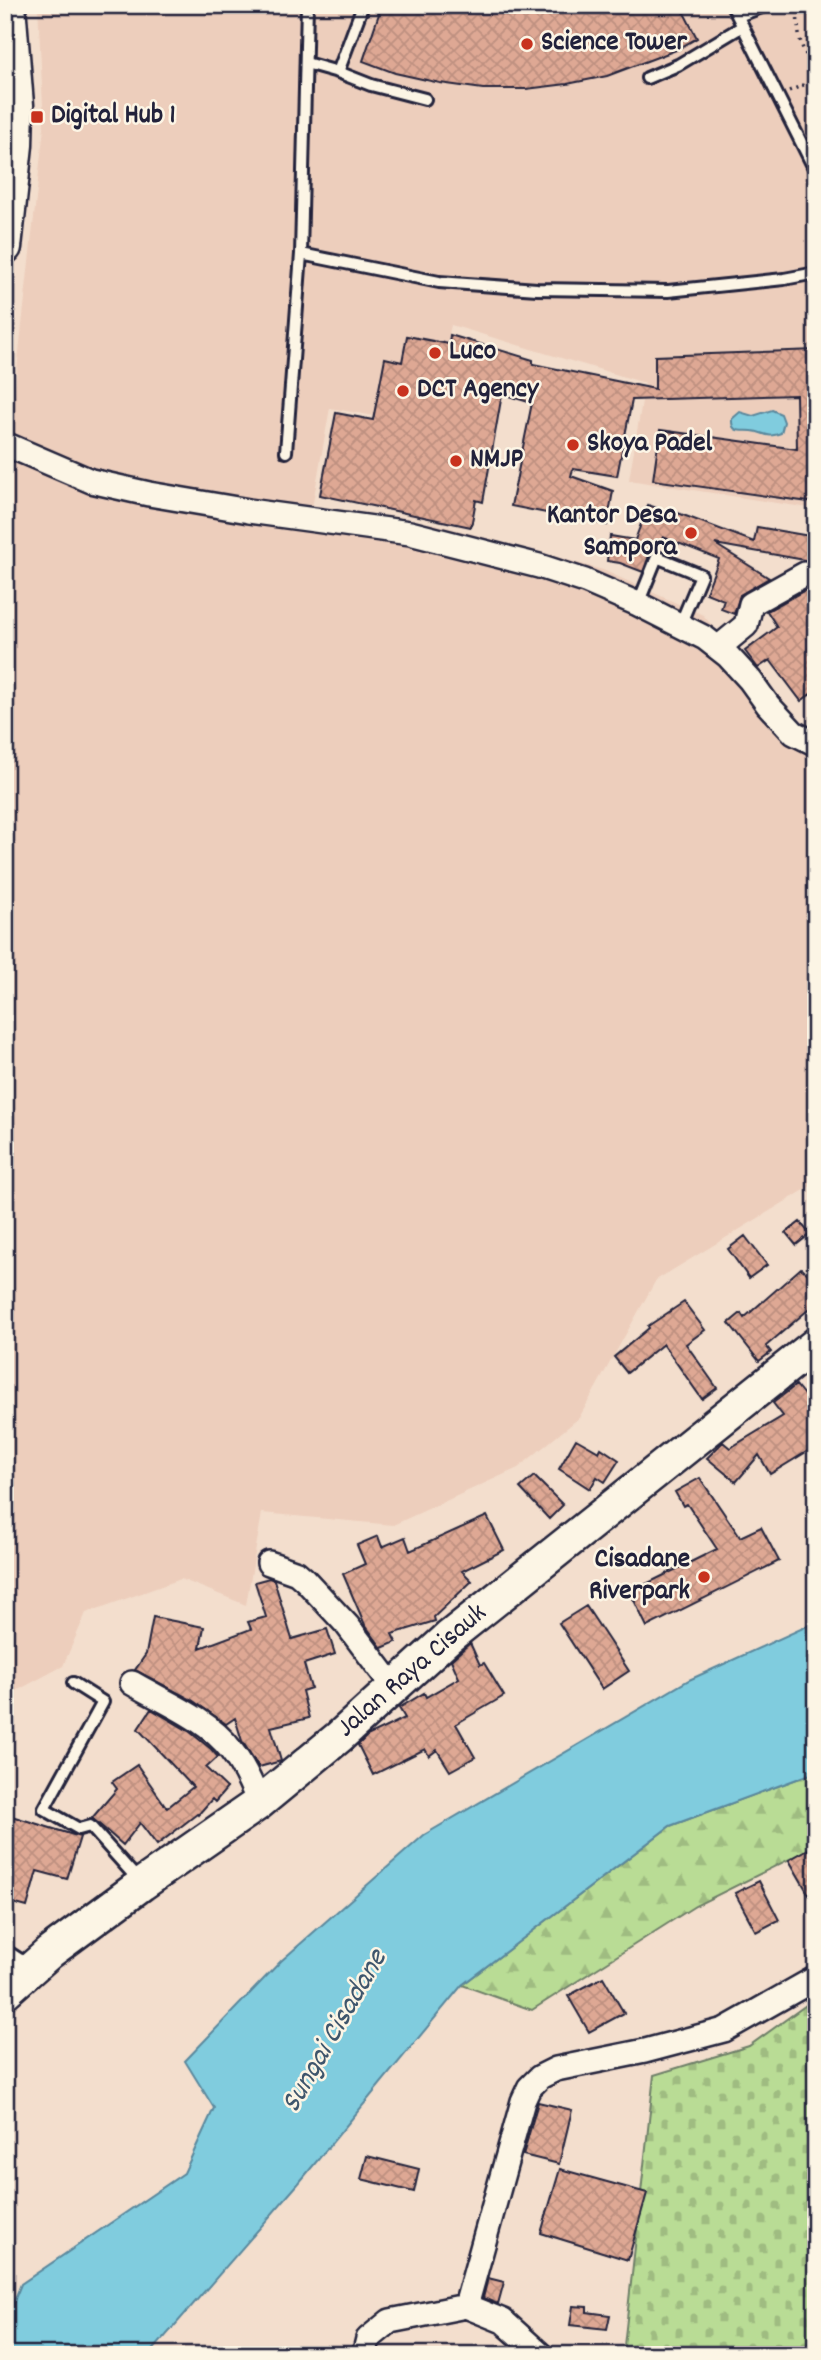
<svg xmlns="http://www.w3.org/2000/svg" width="821" height="2360" font-family="Dekko,sans-serif">
<defs>
<pattern id="forest-firs" width="22" height="20" patternUnits="userSpaceOnUse" patternTransform="scale(1.75)"><rect width="22" height="20" fill="#b9dc95"/><path d="M5 1l3.5 6h-7zM16 11l3.5 6h-7z" fill="#9fbc81"/></pattern>
<pattern id="cemetery-stones" width="16" height="16" patternUnits="userSpaceOnUse" patternTransform="scale(1.75)"><rect width="16" height="16" fill="#b9dc95"/><path d="M2 7V4a2 2 0 0 1 4 0v3zM10 15v-3a2 2 0 0 1 4 0v3z" fill="#9fbc81"/></pattern>
<pattern id="building-cross-hatch" width="8" height="8" patternUnits="userSpaceOnUse" patternTransform="scale(1.75)"><rect width="8" height="8" fill="#dea894"/><path d="M0 0l8 8M0 8l8-8" fill="none" stroke="#be9080"/></pattern>
</defs>
<rect width="100%" height="100%" fill="#f3decd"/>
<filter id="ink" filterUnits="userSpaceOnUse"><feTurbulence type="fractalNoise" baseFrequency=".0143" numOctaves="2"/><feDisplacementMap in="SourceGraphic" scale="14" xChannelSelector="R" yChannelSelector="G"/><feConvolveMatrix kernelMatrix="1 2 1 2 8 2 1 2 1" color-interpolation-filters="sRGB"/></filter>
<g filter="url(#ink)">
<!-- built -->
<path fill="#edcebc" d="M38,5H816V509L629,480L645,383L451,325L430,426L330,408L312,508L435,524L603,570L703,615L792,717L816,732V1183L656,1280L579,1418L518,1468L393,1525L262,1513L246,1605L181,1579L86,1613L63,1666L5,1697V478L44,127Z"/>
<!-- forest -->
<path fill="url(#forest-firs)" stroke="#6e7f68" stroke-width="2" d="M816,1772V1846L695,1906L532,2010L462,1985L670,1826Z"/>
<!-- cemetery -->
<path fill="url(#cemetery-stones)" stroke="#6e7f68" stroke-width="2" d="M816,1998V2355H623L654,2075L749,2046Z"/>
<!-- water -->
<path fill="#80ccde" stroke="#5a889d" stroke-width="2" d="M772,410L781,414L784,422L781,433C767,439 764,432 752,431C742,430 731,434 732,419L740,412L753,416Z
M816,1622V1772L670,1826L462,1985L298,2184L149,2355H5V2323L21,2284L184,2173L214,2108L185,2061L281,1961L424,1835L689,1680Z"/>
<!-- building -->
<path fill="url(#building-cross-hatch)" stroke="#22223b" stroke-width="2" d="M382,5H680L697,38L676,50L607,76L567,84L526,89H483L440,83L395,73L363,61Z
M450,335L533,360V364L655,389V356L816,350V503L653,480L660,430L797,449L796,395L632,400L617,476L573,469L571,476L613,491L607,525L511,506L532,403L502,394L483,502L476,500L471,527L320,495L336,413L373,420L385,358L402,362L407,336L449,344Z
M648,505L677,515L678,513L754,542L757,527L816,537V562L715,544L769,578L740,595L734,614L721,609L724,600L706,593L719,559L663,537L661,541L658,540L654,550L650,553L643,572L620,563L607,561L610,536L635,540Z
M805,590L816,607V690L801,701L770,660L758,668L745,651L777,627L767,611Z
M800,1222L810,1234L796,1245L786,1233Z
M745,1236L767,1265L749,1278L728,1249Z
M801,1268L816,1281V1303L766,1346L771,1352L759,1361L729,1323L741,1313L744,1318Z
M684,1302L705,1330L686,1344L717,1388L702,1399L663,1344L627,1373L614,1357L649,1328L648,1326Z
M796,1385L816,1410V1446L770,1474L759,1455L736,1482L707,1458L723,1442L730,1448L783,1416L773,1403Z
M576,1439L599,1452L601,1448L619,1460L605,1482L597,1477L590,1489L559,1469Z
M534,1476L563,1505L549,1519L520,1488Z
M700,1478L740,1537L761,1527L779,1561L647,1627L630,1592L717,1549L687,1504L683,1506L675,1492Z
M487,1516L504,1550L462,1571L472,1581L434,1617L435,1621L392,1634L396,1642L382,1648L365,1625L343,1574L365,1564L357,1545L378,1536L382,1547L405,1537L410,1551Z
M269,1578L274,1580L292,1639L327,1629L335,1654L304,1664L311,1688L302,1691L309,1718L271,1727L281,1761L259,1767L242,1741L235,1718L226,1724L192,1700L135,1670L146,1654L153,1617L204,1627L200,1648L251,1629L248,1622L266,1617L255,1582Z
M586,1606L629,1671L602,1689L559,1623Z
M470,1643L480,1665L484,1663L504,1696L456,1724L475,1757L450,1771L437,1750L429,1756L425,1749L373,1775L358,1745L367,1736L405,1718L399,1708L424,1693L426,1697L459,1678L451,1660Z
M151,1709L190,1732L211,1749L218,1757L206,1768L227,1788L215,1802L212,1799L198,1815L197,1814L157,1845L140,1823L123,1845L92,1818L117,1789L112,1782L137,1765L167,1808L193,1787L138,1729Z
M5,1814L80,1837L67,1879L37,1871L27,1907L5,1901Z
M810,1848L816,1858V1907L789,1860Z
M759,1881L779,1920L756,1932L735,1893Z
M603,1977L624,2013L589,2032L568,1996Z
M538,2102L572,2110L559,2164L523,2155Z
M367,2156L419,2169L414,2192L361,2179Z
M560,2169L647,2193L628,2260L541,2233Z
M488,2278L504,2282L498,2304L483,2298Z
M573,2306L587,2307V2312L610,2315L607,2329L570,2325Z"/>
<g fill="none" stroke-linecap="round" stroke-linejoin="round">
<!-- service casing -->
<g stroke="#22223b" stroke-width="16">
<path id="service" d="M732,5L816,172
M738,16L767,5
M306,63L338,72L363,5
M338,72L371,85L425,99
M647,78L678,65L743,26
M301,254L439,282L537,289L668,291L784,279L816,273
M286,452L301,254L307,5
M638,604L657,557L701,575L680,625
M73,1683L103,1702L44,1809L79,1829L90,1826L140,1882
M5,1950L30,1966"/>
</g>
<!-- minor casing -->
<g stroke="#22223b" stroke-width="28">
<path id="minor" d="M5,444L91,481L149,494L249,511L410,533L539,566L585,581L638,604L705,638L728,656L750,680L768,705L794,733L816,744
M718,648L746,625L751,604L805,574
M269,1563L297,1573L305,1580L347,1625L393,1686
M132,1683C164,1702 208,1719 231,1750C244,1766 252,1785 259,1803
M466,2306L503,2321L541,2355
M364,2355L368,2339L390,2321L466,2306L523,2101L529,2088L540,2077L556,2069L645,2051L724,2030L816,1978"/>
</g>
<!-- secondary casing -->
<g stroke="#22223b" stroke-width="37">
<path id="secondary" d="M5,247L16,145L17,105L9,5
M5,1992L50,1952L142,1884L259,1803L339,1737L449,1637L816,1344"/>
</g>
<!-- path -->
<path stroke="#22223b" stroke-width="3.5" stroke-dasharray="2 5" stroke-linecap="butt" d="M797,5C798,28 797,50 816,66
M789,91L816,80"/>
<!-- service -->
<use href="#service" stroke="#fcf5e5" stroke-width="10"/>
<!-- minor -->
<use href="#minor" stroke="#fcf5e5" stroke-width="23"/>
<!-- secondary -->
<use href="#secondary" stroke="#fcf5e5" stroke-width="32"/>
</g>
</g>
<!-- markers -->
<g fill="#c8321e" stroke="#fcf5e5" stroke-width="2.5">
<circle cx="527" cy="44" r="7"/>
<rect x="30" y="110" width="14" height="14" rx="3.5"/>
<circle cx="435" cy="353" r="7"/>
<circle cx="403" cy="391" r="7"/>
<circle cx="573" cy="445" r="7"/>
<circle cx="456" cy="461" r="7"/>
<circle cx="691" cy="533" r="7"/>
<circle cx="704" cy="1577" r="7"/>
</g>
<g text-anchor="middle" dominant-baseline="central" stroke-width="5" stroke-linejoin="round" paint-order="stroke">
<!-- poi labels -->
<g font-size="28" font-weight="bold" fill="#22223b" stroke="#fcf5e5" text-anchor="start">
<text x="541" y="44">Science Tower</text>
<text x="51" y="117">Digital Hub 1</text>
<text x="449" y="353">Luco</text>
<text x="417" y="391">DCT Agency</text>
<text x="587" y="445">Skoya Padel</text>
<text x="470" y="461">NMJP</text>
<text x="677" y="517" text-anchor="end">Kantor Desa<tspan x="677" dy="32">Sampora</tspan></text>
<text x="690" y="1561" text-anchor="end">Cisadane<tspan x="690" dy="32">Riverpark</tspan></text>
</g>
<!-- street labels -->
<g font-size="28" fill="#22223b" stroke="#fcf5e5">
<text transform="translate(413 1672) rotate(-41)">Jalan Raya Cisauk</text>
</g>
<!-- water labels -->
<g font-size="30" font-style="italic" fill="#3e556c" stroke="#fcf5e5">
<text transform="translate(336 2032) rotate(-60)">Sungai Cisadane</text>
</g>
</g>
<!-- margin -->
<rect width="821" height="2360" fill="none" stroke="#fcf5e5" stroke-width="28"/>
<rect x="14" y="14" width="793" height="2332" fill="none" stroke="#22223b" stroke-width="2.5" filter="url(#ink)"/>
</svg>
